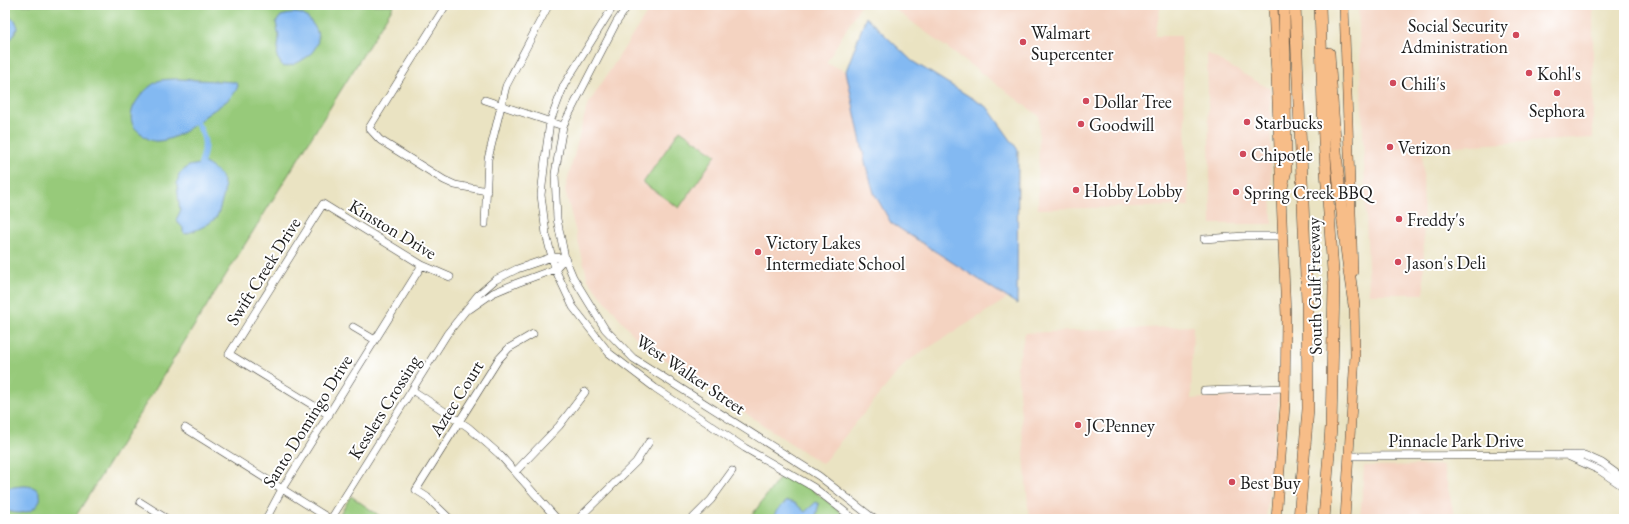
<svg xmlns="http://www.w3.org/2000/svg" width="1629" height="524" font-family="'EB Garamond',serif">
<rect width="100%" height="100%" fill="#fff"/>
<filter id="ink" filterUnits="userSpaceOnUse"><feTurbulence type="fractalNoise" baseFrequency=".025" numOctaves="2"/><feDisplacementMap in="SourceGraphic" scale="8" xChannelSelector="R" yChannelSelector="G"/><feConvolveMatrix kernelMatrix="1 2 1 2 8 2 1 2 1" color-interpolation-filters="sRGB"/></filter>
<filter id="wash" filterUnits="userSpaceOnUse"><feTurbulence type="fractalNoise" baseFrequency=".012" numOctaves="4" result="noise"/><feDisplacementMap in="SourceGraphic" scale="16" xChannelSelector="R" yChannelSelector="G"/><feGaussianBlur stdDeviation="0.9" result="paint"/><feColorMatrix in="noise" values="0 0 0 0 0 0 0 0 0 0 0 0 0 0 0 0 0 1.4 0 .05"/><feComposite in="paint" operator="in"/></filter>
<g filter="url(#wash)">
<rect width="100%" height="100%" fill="#eae3c2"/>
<!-- built -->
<path fill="#f4d3c1" d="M652,5H861L826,63L846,71L866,166L891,223L1008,298L906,362L822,464L641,344L588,280L565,190L587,106Z
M889,5H1162L1160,9L1155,36H1181L1189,206L1038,209L1039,116Z
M1358,5H1593V138L1423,148L1424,294H1369Z
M1207,53L1270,89L1272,224H1211Z
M1193,326L1191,399L1279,393L1266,519H1029L1017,366L1025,333Z
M1443,465L1455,519H1360L1364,466Z"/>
<!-- green -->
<path fill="#97ca7a" stroke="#5a734b" d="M5,5H394L74,519H5Z
M680,130L716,155L679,208L643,183Z
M784,472L810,488L850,519H749Z
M351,496L384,519H337Z"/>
<!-- water -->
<path fill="#83b9f2" stroke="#506a87" d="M294,13C302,13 307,16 312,23C330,45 304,64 283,67L277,57L279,38L276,22L281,16Z
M5,16L15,20L18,27L12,38L5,41Z
M866,17L912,61L988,108L1018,150L1017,304L891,223L874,193L866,166L846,71Z
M179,79L235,82L238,85C236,97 218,107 208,114C194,125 177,140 158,141C153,142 145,138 142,134C139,132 135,129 133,125C125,109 145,88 158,81C164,79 173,79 179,79Z
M205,163C223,174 229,182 221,204C220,207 219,213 217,216C211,225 194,231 185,234L183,232V228L176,220L180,212L177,185L179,174L189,166Z
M22,486C55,484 40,524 5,510V488Z
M787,501L795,503L805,512L816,502L819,504L815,519H772L777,510Z"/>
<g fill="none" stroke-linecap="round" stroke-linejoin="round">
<!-- canal -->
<path stroke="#83b9f2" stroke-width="6" d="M197,123C207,139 206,146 201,164"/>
</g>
</g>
<g filter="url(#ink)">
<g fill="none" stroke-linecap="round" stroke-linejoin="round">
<!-- minor casing -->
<g stroke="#3b3a35" stroke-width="8">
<path id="minor" d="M446,5L369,128L380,140L444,180L455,185L487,191
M614,5L564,85L550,122L546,151L541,195L546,234L555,269L573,307L609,353L655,388L745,448L813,487L854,519
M628,5L616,23L563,126L555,174L557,219L565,258L573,277L605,329L633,358L819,476L874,519
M485,100L563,126
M485,224L488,159L506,86L548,6L546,5
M1204,239L1244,236H1283
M470,309L493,293L517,283L555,269L565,258
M353,327L375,340
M412,390L468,427L499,454L557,519
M1204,391L1286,388
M329,415L229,354L323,204L422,265L450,277
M185,428L330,519
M1349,456L1584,455L1602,463L1624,479
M1568,456L1599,470L1624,487
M515,472L559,426L585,392
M140,502L167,519
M266,519L282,489L422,265
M331,519L447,334L478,295L495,280L517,269L552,257L565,258
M450,519L427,497L416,490L498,360L509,348L533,334
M578,519L636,462L649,442
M692,519L711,500L732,471"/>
</g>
<!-- major casing -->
<g stroke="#3b3a35" stroke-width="10">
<path id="major" d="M1273,5L1286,316L1285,406L1276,519
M1344,5L1353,272
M1345,519L1355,355L1354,299"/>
</g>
<!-- highway casing -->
<g stroke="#3b3a35" stroke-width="12">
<path id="highway" d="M1295,5L1307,302L1308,409L1299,519
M1320,5L1324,141L1334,286L1331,427L1324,519
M1329,53C1334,138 1341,222 1354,305
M1281,192L1286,170L1284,5"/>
</g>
<!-- minor -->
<use href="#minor" stroke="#fff" stroke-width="7"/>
<!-- major -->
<use href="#major" stroke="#f7bd88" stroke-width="9"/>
<!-- highway -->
<use href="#highway" stroke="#f7bd88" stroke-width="11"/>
</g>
</g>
<!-- markers -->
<g fill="#d1495b" stroke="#fff" stroke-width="1.5">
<circle cx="1516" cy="35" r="4"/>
<circle cx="1023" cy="42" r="4"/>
<circle cx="1529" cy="73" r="4"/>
<circle cx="1393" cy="83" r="4"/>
<circle cx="1557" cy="93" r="4"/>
<circle cx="1086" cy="101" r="4"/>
<circle cx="1247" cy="122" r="4"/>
<circle cx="1081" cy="124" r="4"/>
<circle cx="1390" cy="147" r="4"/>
<circle cx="1243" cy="154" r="4"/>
<circle cx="1076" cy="190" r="4"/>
<circle cx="1236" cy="192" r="4"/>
<circle cx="1399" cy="219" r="4"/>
<circle cx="758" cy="252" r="4"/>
<circle cx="1398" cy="262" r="4"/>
<circle cx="1078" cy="425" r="4"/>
<circle cx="1232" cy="482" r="4"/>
</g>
<g text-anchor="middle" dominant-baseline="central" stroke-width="4" stroke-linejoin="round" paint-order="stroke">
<!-- poi labels -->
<g font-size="18" fill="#1c1c1c" stroke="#fff" text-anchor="start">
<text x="1508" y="25" text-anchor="end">Social Security<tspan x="1508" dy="21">Administration</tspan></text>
<text x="1031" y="32">Walmart<tspan x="1031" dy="21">Supercenter</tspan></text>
<text x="1537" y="73">Kohl's</text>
<text x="1401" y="83">Chili's</text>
<text x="1094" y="101">Dollar Tree</text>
<text x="1557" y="110" text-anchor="middle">Sephora</text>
<text x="1255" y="122">Starbucks</text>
<text x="1089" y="124">Goodwill</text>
<text x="1398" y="147">Verizon</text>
<text x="1251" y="154">Chipotle</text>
<text x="1084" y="190">Hobby Lobby</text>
<text x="1244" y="192">Spring Creek BBQ</text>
<text x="1407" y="219">Freddy's</text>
<text x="766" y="242">Victory Lakes<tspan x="766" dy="21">Intermediate School</tspan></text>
<text x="1406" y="262">Jason's Deli</text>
<text x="1086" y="425">JCPenney</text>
<text x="1240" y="482">Best Buy</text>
</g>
<!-- street labels -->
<g font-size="18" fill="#1c1c1c" stroke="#fff">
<text transform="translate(393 229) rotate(31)">Kinston Drive</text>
<text transform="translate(263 271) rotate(-58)">Swift Creek Drive</text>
<text transform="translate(1314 286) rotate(-91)">South Gulf Freeway</text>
<text transform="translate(691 374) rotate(34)">West Walker Street</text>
<text transform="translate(456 398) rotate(-58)">Aztec Court</text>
<text transform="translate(384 407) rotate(-58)">Kesslers Crossing</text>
<text transform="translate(307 421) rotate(-58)">Santo Domingo Drive</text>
<text x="1456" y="440">Pinnacle Park Drive</text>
</g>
</g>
<!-- margin -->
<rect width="1629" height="524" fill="none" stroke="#fff" stroke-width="20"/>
</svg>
